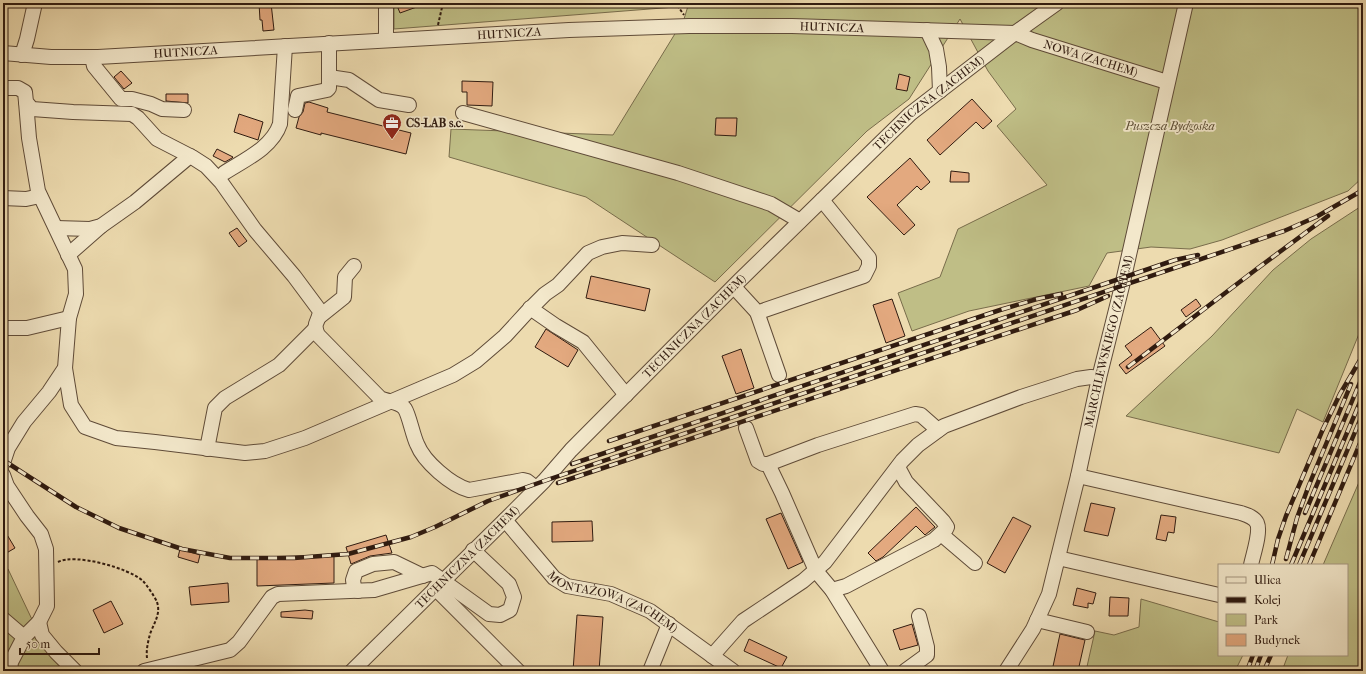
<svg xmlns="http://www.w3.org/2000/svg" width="1366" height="674" font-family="'IM FELL French Canon',serif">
<rect width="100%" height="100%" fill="#eddbaf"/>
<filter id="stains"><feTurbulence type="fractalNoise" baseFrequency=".005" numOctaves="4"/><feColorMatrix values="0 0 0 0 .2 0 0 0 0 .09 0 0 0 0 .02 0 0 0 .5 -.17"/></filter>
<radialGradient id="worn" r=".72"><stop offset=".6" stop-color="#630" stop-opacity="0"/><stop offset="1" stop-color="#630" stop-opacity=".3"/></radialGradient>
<!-- green -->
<path fill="#bfbe86" stroke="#786c4b" d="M394,3H1363V177L1348,191L1222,240L1190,249L1151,247L1107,253L1089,286L969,311L912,331L898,293L940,277L958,229L1047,185L997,126L1016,109L988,71L960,19L909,99L867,131L715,282L586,197L449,157L451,129L613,135L684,19L688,6L394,29Z
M1363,205V324L1323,422L1297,409L1279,453L1126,416L1212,336L1273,270L1311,239Z
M1363,473V671H1282L1288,655H1347V565H1323Z
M8,569L47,651L67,671H3V570Z
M1141,599L1219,622V655H1243L1235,671H1086L1095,631L1114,635L1139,627Z"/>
<!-- building -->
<path fill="#e3a97f" stroke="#301b10" d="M259,3H271L274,30L263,31L262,20H260Z
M396,3H425V4L400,13Z
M121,71L132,83L124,89L114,77Z
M899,74L910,77L907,91L896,89Z
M462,81L493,82L492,106L467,105V92H462Z
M166,94H188V103L166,101Z
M972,99L992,121L983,129L976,122L940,155L927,140Z
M309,102L328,108L327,112L411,133L406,154L321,133V135L296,128L299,117L303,112L305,103Z
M239,114L263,122L258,140L234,132Z
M716,118H737L736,136L715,135Z
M217,149L233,157L232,158L225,162L213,156Z
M910,158L930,182L921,190L917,186L897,205L915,225L904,235L867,197Z
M951,171L969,173V182H950Z
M237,228L247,241L239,247L229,233Z
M591,276L650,289L645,311L586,298Z
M892,299L905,336L886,343L873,305Z
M1196,299L1201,306L1186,317L1181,310Z
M1151,327L1165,346L1126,374L1119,365L1132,355L1125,346Z
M546,329L578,350L568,367L535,347Z
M741,349L754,388L736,394L722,356Z
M1091,503L1115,508L1108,536L1084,531Z
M916,507L935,527L925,535L916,526L883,557L876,561L868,553Z
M781,513L803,562L788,569L766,519Z
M1161,515L1176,517L1174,533L1168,532L1166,541L1156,539Z
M1013,517L1031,526L1005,573L987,563Z
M592,521L593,541L552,542V522Z
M3,528L15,548L3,555Z
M386,535L392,553L370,556L351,564L346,547Z
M180,549L200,555L198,563L178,557Z
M334,555V583L257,586V557Z
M228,583L229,602L191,605L189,587Z
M1077,588L1096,593L1093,604L1088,603V608L1073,605Z
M1110,597L1129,598L1128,616H1109Z
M111,601L123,624L104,633L93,610Z
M305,610L313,611L312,619L281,617V612Z
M577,615L603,617L599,671H573Z
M912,624L918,645L900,650L893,630Z
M1060,634L1085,640L1078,671H1052Z
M749,639L787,657L781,668L744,651Z"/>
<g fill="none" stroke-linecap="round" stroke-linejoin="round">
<!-- minor casing -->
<g stroke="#5f4b38" stroke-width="16">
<g id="minor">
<path d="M386,3V40"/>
<path d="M927,30L936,49L939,67L940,91"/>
<path id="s1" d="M3,53L51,57H98L569,30L689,26H792L1015,33L1032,40L1167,82"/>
<path d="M22,55L27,39L35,3"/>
<path d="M92,57L94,66L121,99H132L151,104L162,109L184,110"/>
<path d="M329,77L349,80L379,100L409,105"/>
<path d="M3,88H18L25,92L26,102L32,109L73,112L132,114L138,118L157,139L192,157L206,166L221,182L255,230L294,276L320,311C319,323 312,322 318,335L380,398C387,402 400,401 405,409C409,415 413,436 417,444C424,462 451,485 469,490L523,480L527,481L536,488"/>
<path d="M295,110L298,96L327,90L329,88V43"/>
<path d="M463,113L678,173L771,204L800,221"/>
<path d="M224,173C244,160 272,148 280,124L285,46"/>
<path d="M3,198L26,199L40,196"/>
<path d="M56,228L90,229L101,226L135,202L190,156"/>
<path d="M68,255L101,226"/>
<path d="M734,287L757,312L762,311L864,276L869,266V258L822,200"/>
<path d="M530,308L556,326L583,342L626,395"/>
<path d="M757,312L779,375"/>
<path d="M319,317L344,297L345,277L354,266"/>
<path d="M3,328H27L69,318"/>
<path d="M65,368L71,405L85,427L116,438L155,442L245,453L265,451L305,438L453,375L476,361L505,336L527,312L545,294L558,285L588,253L602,247L622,243L652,245"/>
<path d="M746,428L758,461L763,464H768L782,493L816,571L832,590L882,671"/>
<path d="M207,449L215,408L225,398L279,365L315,329"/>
<path d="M3,463L8,448L24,422L49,392L65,368L69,318L76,294L75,269L38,191L29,138L26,102"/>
<path d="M768,464L818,445L915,414L921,415L938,430"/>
<path d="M3,475L7,486L27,516L41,534L46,549L47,606L39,622L24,637"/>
<path d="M1078,476L1241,513C1247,515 1254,517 1257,523C1261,532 1253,555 1251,565"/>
<path id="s2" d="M505,520L554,578L567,586L611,594L650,611L733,671"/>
<path d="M941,534L975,563"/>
<path d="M1058,558L1219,595"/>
<path d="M435,588L518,671"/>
<path d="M832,590L846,586L863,577L934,540L946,529L947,527L943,521L906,482L898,467"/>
<path d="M358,591L354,587L353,580L356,571L373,564L394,562L423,576"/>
<path d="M3,619L24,637L11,662L10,671"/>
<path d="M1037,620L1087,632"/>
<path d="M39,622L42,635L56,652L75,671"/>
<path d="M712,656L743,621L803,581L825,562L902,461L918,445L944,426L1021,397L1077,379L1091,377L1099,378"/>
<path d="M144,671L230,650L239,642L272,597L278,594L374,590L432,573L489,614L500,615L510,610L514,597L509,584L473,550"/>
<path id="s3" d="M352,671L505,520L544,481L571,450L740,280L910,114L1015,33L1057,3"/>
<path d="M650,671L669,624"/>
<path d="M905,671L927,655V647L919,616"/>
<path id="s4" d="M1006,671L1033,629L1049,594L1078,476L1099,378L1122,286L1186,3"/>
</g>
</g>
<!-- path -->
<path stroke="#301b10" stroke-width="2" stroke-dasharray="3 2" stroke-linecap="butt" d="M673,3L677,5L684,15
M438,25L443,3
M58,562C75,553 129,568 143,581C146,584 155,597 157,602C161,614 154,623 150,634C148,642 146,650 147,658"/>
<!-- minor -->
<use href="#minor" stroke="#f3e8cb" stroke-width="14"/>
<!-- rail casing -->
<g stroke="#301b10" stroke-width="4.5">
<path id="rail" d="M1128,367L1258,268L1328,216
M609,441L1000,310L1037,299L1061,294
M3,460L76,507L119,528L182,549L230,558H294L348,554L411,537L435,527L488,501L544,481L1284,231L1316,217L1363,190
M572,464L1175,260L1198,255
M558,483L1077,310L1108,296
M1305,513L1363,375
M1286,559L1297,518L1309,485L1351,384
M1272,565L1278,539L1286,516L1323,429L1340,394L1363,355
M1291,565L1363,395
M1299,565L1363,413
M1309,565L1363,436
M1247,671L1253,655
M1255,671L1261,655
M1264,671L1271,655"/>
</g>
<!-- rail -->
<use href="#rail" stroke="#f3e8cb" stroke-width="3" stroke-dasharray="9" stroke-linecap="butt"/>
</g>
<!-- icons -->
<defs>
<g id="office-pin" transform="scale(1)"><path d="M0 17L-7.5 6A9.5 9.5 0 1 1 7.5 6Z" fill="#8f2418" stroke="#f3e8cb"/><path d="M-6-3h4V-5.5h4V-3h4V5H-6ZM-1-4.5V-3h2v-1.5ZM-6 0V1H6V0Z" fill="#fff"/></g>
</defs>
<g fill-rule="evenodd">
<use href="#office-pin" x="392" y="123"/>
</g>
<g text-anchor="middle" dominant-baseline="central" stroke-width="3.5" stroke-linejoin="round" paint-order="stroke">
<!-- street labels -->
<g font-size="12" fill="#301b10" stroke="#f3e8cb">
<text stroke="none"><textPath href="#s1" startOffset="830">HUTNICZA</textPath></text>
<text stroke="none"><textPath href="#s1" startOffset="507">HUTNICZA</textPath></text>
<text stroke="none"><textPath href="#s1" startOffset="183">HUTNICZA</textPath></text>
<text stroke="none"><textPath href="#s1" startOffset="1093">NOWA (ZACHEM)</textPath></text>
<text stroke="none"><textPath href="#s3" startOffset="810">TECHNICZNA (ZACHEM)</textPath></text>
<text stroke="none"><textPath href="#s3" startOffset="486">TECHNICZNA (ZACHEM)</textPath></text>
<text stroke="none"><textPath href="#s4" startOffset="348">MARCHLEWSKIEGO (ZACHEM)</textPath></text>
<text stroke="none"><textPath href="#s3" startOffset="162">TECHNICZNA (ZACHEM)</textPath></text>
<text stroke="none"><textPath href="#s2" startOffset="140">MONTAŻOWA (ZACHEM)</textPath></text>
</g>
<!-- poi labels -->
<g font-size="12" font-weight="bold" fill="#301b10" stroke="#f3e8cb" text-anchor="start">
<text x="406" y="123">CS-LAB s.c.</text>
</g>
<!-- park labels -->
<g font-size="12" font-style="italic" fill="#5b4c33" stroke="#f3e8cb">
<text x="1170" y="126">Puszcza Bydgoska</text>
</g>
</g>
<!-- margin -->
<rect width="1366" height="674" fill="none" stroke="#eddbaf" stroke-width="16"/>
<rect x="4" y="4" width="1358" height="666" fill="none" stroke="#301b10" stroke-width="2"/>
<rect x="8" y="8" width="1350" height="658" fill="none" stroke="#301b10"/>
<!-- legend -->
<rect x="1218" y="564" width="130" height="92" fill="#f3e8cb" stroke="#a59680"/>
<rect x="1226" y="577" width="20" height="6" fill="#f3e8cb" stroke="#a59680"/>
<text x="1254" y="584" font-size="12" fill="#301b10">Ulica</text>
<rect x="1226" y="597" width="20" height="6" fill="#301b10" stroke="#a59680"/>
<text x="1254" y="604" font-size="12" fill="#301b10">Kolej</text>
<rect x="1226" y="614" width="20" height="12" fill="#bfbe86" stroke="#a59680"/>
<text x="1254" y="624" font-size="12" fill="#301b10">Park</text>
<rect x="1226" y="634" width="20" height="12" fill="#e3a97f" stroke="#a59680"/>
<text x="1254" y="644" font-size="12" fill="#301b10">Budynek</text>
<!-- scale -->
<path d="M20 648v6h79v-6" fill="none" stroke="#301b10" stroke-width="2"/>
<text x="26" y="648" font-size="12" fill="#301b10" stroke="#f3e8cb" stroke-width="3" paint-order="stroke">50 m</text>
<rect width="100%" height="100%" filter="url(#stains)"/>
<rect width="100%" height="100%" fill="url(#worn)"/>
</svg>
